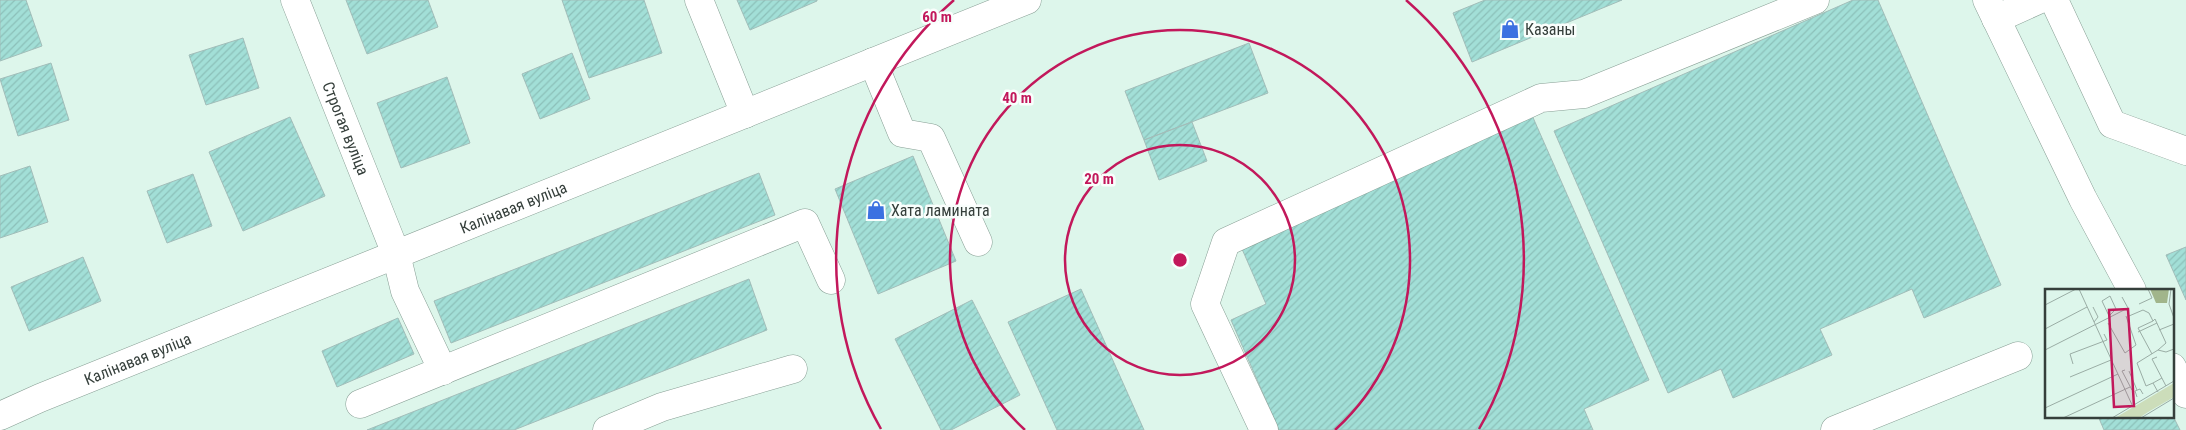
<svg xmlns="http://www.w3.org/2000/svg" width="2186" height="430" font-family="'Roboto Condensed',sans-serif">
<defs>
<pattern id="building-hatch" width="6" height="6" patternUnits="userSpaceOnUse" patternTransform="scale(1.25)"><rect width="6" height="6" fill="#a2dfd7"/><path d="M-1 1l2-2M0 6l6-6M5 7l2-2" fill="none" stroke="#8cc0b9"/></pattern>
</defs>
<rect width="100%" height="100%" fill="#ddf6eb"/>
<!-- building -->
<path fill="url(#building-hatch)" stroke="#a2bdb9" d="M0,0H26L42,46L0,61Z
M346,0H428L438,27L367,54Z
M562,0H644L662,53L589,78Z
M737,0H817V1L750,30Z
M1485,0H1622L1472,62L1453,13Z
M1853,0H1878L2001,285L1924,318L1912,289L1820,329L1832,355L1733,398L1721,369L1668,393L1554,131Z
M243,38L259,88L206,105L189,55Z
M1249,43L1268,93L1144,140L1125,91Z
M572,53L590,99L540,119L522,74Z
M51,63L69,120L18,136L0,79Z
M447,77L470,143L401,168L377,103Z
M1531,113L1649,380L1584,409L1593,430H1279L1231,320L1266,304L1239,242Z
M290,117L325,196L243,231L209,152Z
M1192,122L1207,161L1159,180L1144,140Z
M913,156L956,261L878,294L835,189Z
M30,166L48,222L0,238V176Z
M759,173L775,215L451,343L434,301Z
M193,174L212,226L167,243L147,191Z
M2186,247V300L2166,255Z
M83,257L101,301L29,331L11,287Z
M749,279L767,330L514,430H367Z
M1081,289L1144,430H1057L1008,322Z
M972,300L1020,395L951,430H941L895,339Z
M398,318L414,354L337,387L322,351Z
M2172,414L2180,430H2104L2098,416H2172Z"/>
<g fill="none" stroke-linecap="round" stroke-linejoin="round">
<!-- minor casing -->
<g stroke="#889f95" stroke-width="29">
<g id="minor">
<path id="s1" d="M295,0L396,254L405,291L443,371"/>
<path d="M699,0L745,114"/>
<path d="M1987,0L2083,199L2132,290"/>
<path d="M2054,0L2112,124L2186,151"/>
<path d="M1996,19L2038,0"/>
<path d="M873,62L902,133L931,138L978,242"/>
<path d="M2172,367L2186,394"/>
<path d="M360,404L805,223L831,280"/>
<path id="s2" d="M0,416L40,398L1027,0"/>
<path d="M607,430L662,407L793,369"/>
<path d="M1264,430L1205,304L1226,242L1541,98L1584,94L1815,0"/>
<path d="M1835,430L2018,356"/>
</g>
</g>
<!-- minor -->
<use href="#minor" stroke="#fff" stroke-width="28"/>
</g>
<!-- distance rings -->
<g fill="none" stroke="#c2185b" stroke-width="2.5">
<circle cx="1180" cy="260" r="115"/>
<path d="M1025 430A230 230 0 1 1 1335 430"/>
<path d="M881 429A344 344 0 0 1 954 0M1406 0A344 344 0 0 1 1479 429"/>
</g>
<!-- icons -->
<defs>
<g id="shop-bare" transform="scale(1.5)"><path d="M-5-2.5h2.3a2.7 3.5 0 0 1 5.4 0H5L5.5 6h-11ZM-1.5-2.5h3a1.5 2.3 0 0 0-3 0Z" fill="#3b71e1" stroke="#f9fefc" stroke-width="2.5" paint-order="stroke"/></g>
</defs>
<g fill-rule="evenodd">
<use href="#shop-bare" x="1510" y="29"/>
<use href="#shop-bare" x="876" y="210"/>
</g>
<g text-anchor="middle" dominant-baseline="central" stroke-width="5" stroke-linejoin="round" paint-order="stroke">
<!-- poi labels -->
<g font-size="16" fill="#353f3b" stroke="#f9fefc" text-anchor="start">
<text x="1525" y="29">Казаны</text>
<text x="891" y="210">Хата ламината</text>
</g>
<!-- street labels -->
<g font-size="16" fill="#353f3b" stroke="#f9fefc">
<text stroke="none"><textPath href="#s1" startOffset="138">Строгая вуліца</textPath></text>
<text stroke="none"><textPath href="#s2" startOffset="554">Калінавая вуліца</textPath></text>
<text stroke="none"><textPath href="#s2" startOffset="149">Калінавая вуліца</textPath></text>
</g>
</g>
<!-- overview -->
<g transform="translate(2045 289)">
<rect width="129" height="129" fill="#ddf6eb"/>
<path d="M129,94V108L103,123L94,129H70Z" fill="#ccddba"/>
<path d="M105,0H124L122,14H111Z" fill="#a1b58b"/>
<path fill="none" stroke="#9aada5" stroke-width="1" d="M34,0L88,118M126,0L124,15L129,29M94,15L107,9L103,0M0,16L31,0M48,18L53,28L49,33M64,27L71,20L65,7L57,12L64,27L65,29M84,27L98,21L104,24L108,32L93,39L107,65M108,32L110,30L121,54L113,61M63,34L80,64L91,56L81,27M0,40L42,18M114,41L129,35M93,43L112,34M0,61L83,19L77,8M112,68L107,70L121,97M28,75L25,65L62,51L59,45M80,81L77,82L87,101M84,82L92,101M25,88L66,71M108,94L101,97L92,74L113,61L121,63L129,60M113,103L108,94L117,89M92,108L90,102L95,100L98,105M0,119L73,85M18,129L85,98M67,129L129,92M96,129L129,109"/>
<path fill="#c2185b" fill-opacity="0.15" stroke="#c2185b" stroke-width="2.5" d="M83,20L89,117L69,118L64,21Z"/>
<rect width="129" height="129" fill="none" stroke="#353f3b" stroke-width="2.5"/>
</g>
<circle cx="1180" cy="260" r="8" fill="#c2185b" stroke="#f9fefc" stroke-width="2.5"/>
<g font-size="15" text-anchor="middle" font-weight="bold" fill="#c2185b" stroke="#f9fefc" stroke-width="5" stroke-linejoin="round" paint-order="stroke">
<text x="937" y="22">60 m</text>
<text x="1017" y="103">40 m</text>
<text x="1099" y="184">20 m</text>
</g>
</svg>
